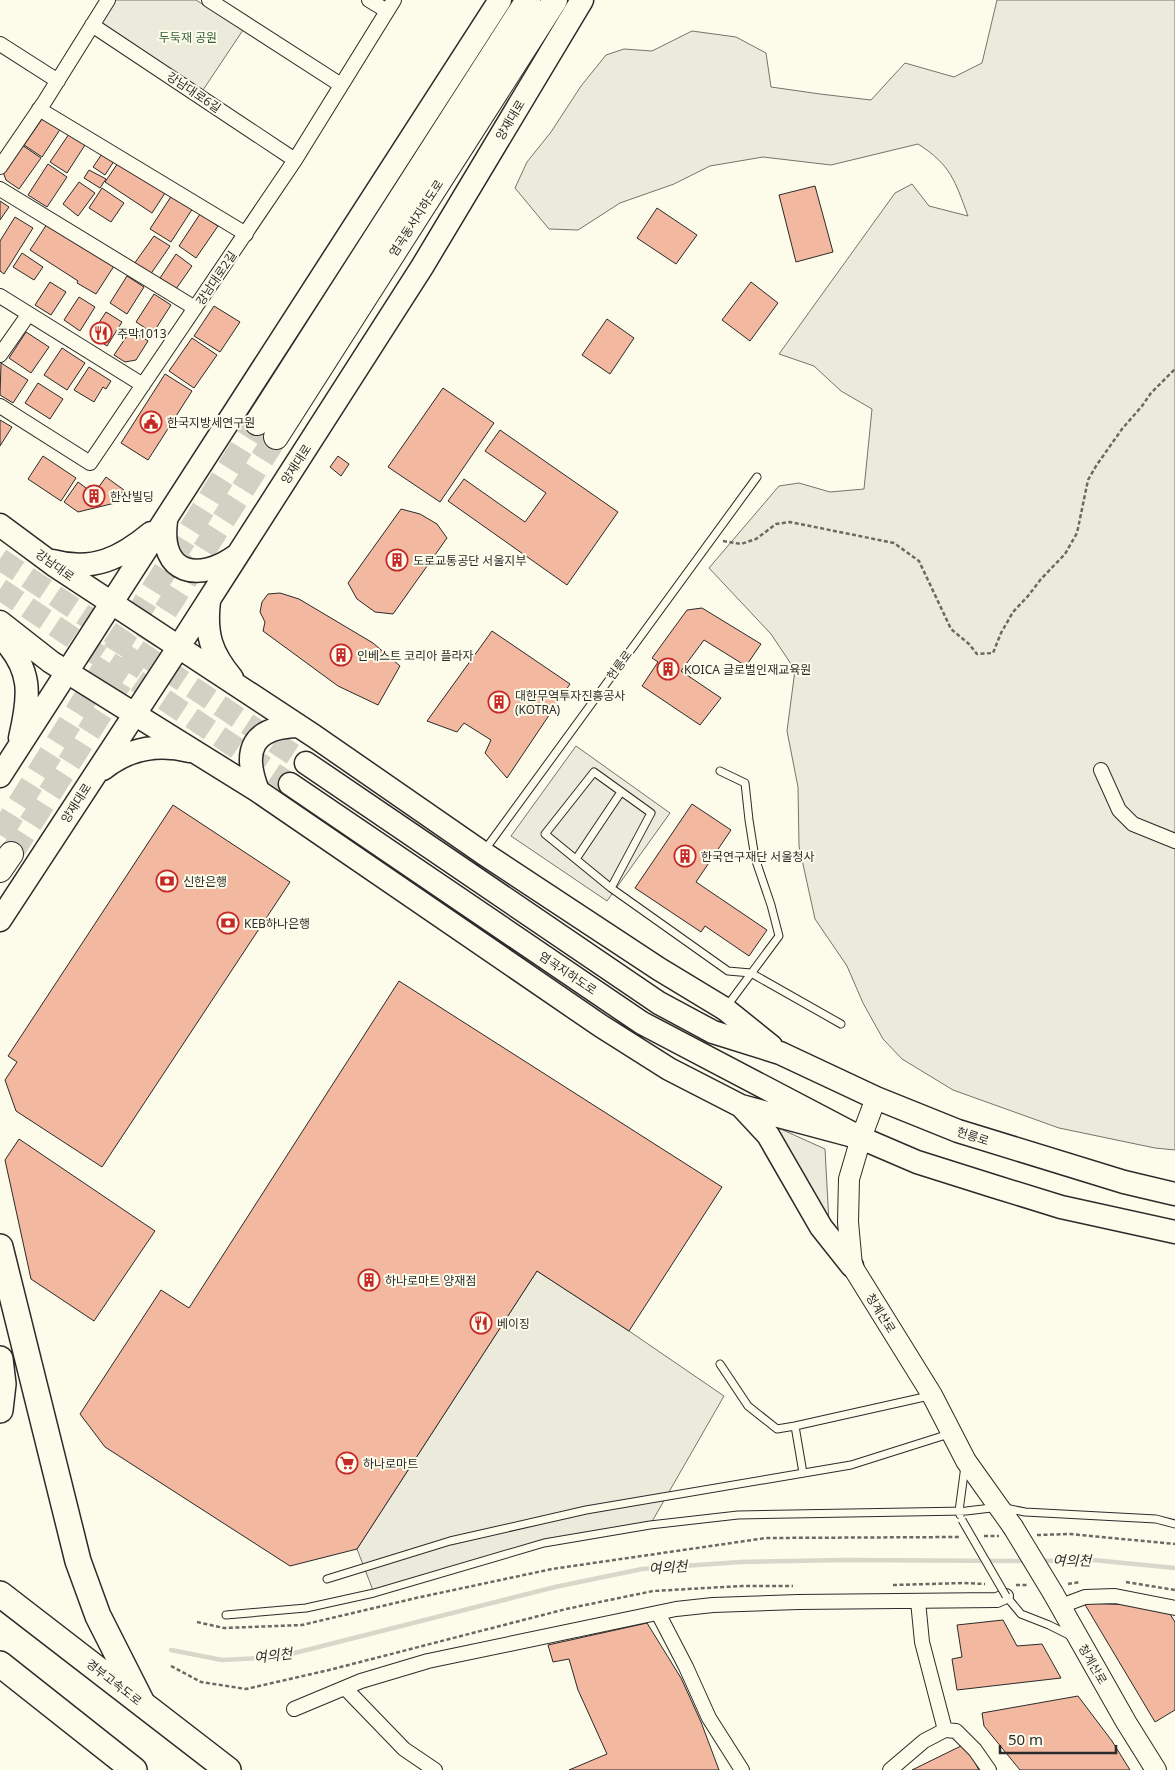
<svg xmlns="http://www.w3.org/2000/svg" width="1175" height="1770" font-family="'Noto Sans','Noto Sans KR',sans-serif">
<rect width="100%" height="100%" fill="#fdfbea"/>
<!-- green -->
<path fill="#ecebdb" stroke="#74746e" d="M114,0H196L243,30L203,90L99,23Z
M997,0H1175V1150L1155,1148L1059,1128L953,1090L902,1059L883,1039L863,1003L847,966L815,919L799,846L798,787L787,731L795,670L771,634L709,568L779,486L799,483L830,492L864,489L872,409L841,391L814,366L779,354L895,193L912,184L929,206L968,216C955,181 951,165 918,144L831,165L763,157L710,166L674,184L620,203L578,230L549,229L515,188L527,162L551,132L581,86L606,55L624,49L652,51L692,31L736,37L766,53L771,87L820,94L871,100L905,63L954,77L982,63Z"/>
<!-- parking -->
<path fill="#eceadb" stroke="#74746e" d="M576,746L670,813L607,901L511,836Z
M772,1125L825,1149L829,1223Z
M537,1271L629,1331L724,1396L650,1525L544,1543L374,1593L357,1549Z"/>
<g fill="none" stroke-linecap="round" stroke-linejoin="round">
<!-- stream -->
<path stroke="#d8d7c9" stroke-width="4.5" d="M1039,1561L1093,1560L1175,1568
M171,1650L222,1660L279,1657L555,1587L642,1569L740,1562L845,1560L1027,1561"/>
</g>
<!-- building -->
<path fill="#f2b8a0" stroke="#2b2b2b" d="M44,116L61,128L42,157L24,145Z
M69,134L85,145L67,173L50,162Z
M22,145L41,158L19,189L6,180L3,172Z
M104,151L116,158L105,175L93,167Z
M120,160L167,190L152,213L105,182Z
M48,164L67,177L47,207L28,195Z
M89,170L106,179L100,188L84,178Z
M79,182L95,193L78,216L63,204Z
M815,186L833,252L796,262L779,195Z
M102,188L124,203L111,222L89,208Z
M172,195L193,208L171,242L150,229Z
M0,201L9,207L0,220Z
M657,208L697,235L676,264L637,238Z
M200,214L218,226L196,258L179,246Z
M15,217L33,228L4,274L0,271V241Z
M47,224L114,266L96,294L77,283L78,281L30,250Z
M154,236L170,246L150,275L134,264Z
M22,253L43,267L34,280L13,267Z
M176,254L192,266L176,289L160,278Z
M127,276L144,287L127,314L110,303Z
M50,282L66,292L51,315L35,305Z
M751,282L778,303L750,341L722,320Z
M154,294L171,305L153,333L136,322Z
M79,297L95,307L80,331L64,320Z
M214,306L240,322L220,352L194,336Z
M106,312L122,322L107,346L91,335Z
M607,319L634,338L610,374L582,355Z
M131,330L148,341L136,360L125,362L114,355Z
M26,332L49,347L31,373L9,358Z
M192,338L217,355L194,388L169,371Z
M62,348L85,363L67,390L44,375Z
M1,363L28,380L13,403L0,395Z
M89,367L111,381L106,389L103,387L94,402L74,390Z
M165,374L192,391L148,460L121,443Z
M38,383L63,399L50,419L25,403Z
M443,388L494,423L440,502L388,467Z
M0,420L12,427L0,446Z
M500,430L618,512L567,585L448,501L464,479L525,522L546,493L485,451Z
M43,456L76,478L61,501L28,479Z
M338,456L349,464L341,476L330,467Z
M106,477L124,490L115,503L78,512L64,502L78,482L90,491L98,488Z
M401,509L420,514L437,524L447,538L393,614L375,612L357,599L348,583Z
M280,593L299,599L373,643L400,666L378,705L338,686L263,631L265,622L260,612L262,602L268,594Z
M702,608L761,644L746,666L704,640L681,671L721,698L700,725L642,686L658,662L652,658L687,610Z
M492,631L570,684L507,778L485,753L491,740L464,723L457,732L427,721Z
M692,804L731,830L696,882L767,930L749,956L705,926L701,932L635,888Z
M173,805L290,882L102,1167L16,1111L5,1080L17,1062L8,1056Z
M399,981L722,1187L629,1331L537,1271L357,1549L290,1566L105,1447L80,1414L161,1290L189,1308Z
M19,1139L155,1231L94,1321L31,1279L5,1160Z
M1084,1603L1135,1605L1168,1611L1175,1622V1710L1155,1722Z
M1003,1620L1017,1646L1042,1644L1061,1678L957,1690L952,1659L962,1657L957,1625Z
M647,1623L681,1678L701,1722L719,1770H569L607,1754L578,1690L569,1659L553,1662L548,1645Z
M1078,1696L1112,1741L1130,1770H1020L984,1726L982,1713Z
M965,1744L979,1770H912Z"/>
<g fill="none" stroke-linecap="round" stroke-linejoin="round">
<!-- primary-tunnel -->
<path stroke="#d3d1c4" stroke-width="22" stroke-dasharray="22 11" stroke-linecap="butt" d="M0,559L306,763
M0,589L290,784"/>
<!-- trunk-tunnel -->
<path stroke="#d3d1c4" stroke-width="24" stroke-dasharray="24 12" stroke-linecap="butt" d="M0,835L257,423
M11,854L276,437"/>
<!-- service casing -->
<g stroke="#2b2b2b" stroke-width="9">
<path id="service" d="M720,771L745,783L749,820L755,858L771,905L779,936L727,1006
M484,851L757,477
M576,859L621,792
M611,888L651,813L594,772L545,834L611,888L728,971L751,973L841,1024
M720,1364L748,1406L777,1429L795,1426L929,1396
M795,1426L803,1473
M960,1515L959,1511L965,1466
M327,1579L450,1541L586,1510L851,1465L949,1434
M1006,1596L1021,1614L1049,1625L1071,1636
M226,1615L306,1608L374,1593L544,1543L650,1525L738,1515L966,1511L1000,1507L1025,1512L1156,1519L1175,1524"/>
</g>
<!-- minor casing -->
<g stroke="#2b2b2b" stroke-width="16">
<path id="minor" d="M209,0L341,85
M369,0L387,11
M92,25L295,160
M0,44L58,81
M39,109L246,234
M0,167L45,101L108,0
M0,189L195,308
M0,296L143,385
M0,355L28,315
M0,406L90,463L295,160L394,0
M1101,770L1119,810L1133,824L1175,841
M918,1601L922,1642L945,1730
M1061,1606L1085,1597L1115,1596L1175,1608
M658,1613L686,1667L709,1718L742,1770
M345,1688L404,1749L435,1770
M294,1709L361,1681L428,1661L676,1609L713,1605L798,1602L997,1600L1006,1596
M890,1770L924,1741L945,1730L956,1731L975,1750L989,1770"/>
</g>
<!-- secondary casing -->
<g stroke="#2b2b2b" stroke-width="22">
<path id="secondary" d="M876,1098L861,1138L849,1179L848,1222L852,1266L932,1395L966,1461L1013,1527
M1053,1593L1126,1722L1156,1770"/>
</g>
<!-- primary casing -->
<g stroke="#2b2b2b" stroke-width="25">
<path id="primary" d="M166,521C159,575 199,583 237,555
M0,525L54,565L314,736L483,853L659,969L725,1009L771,1046
M53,561C93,572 121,558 151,533
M209,601C205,634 211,653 232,678
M0,622L51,662L258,791L601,1026L669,1069L741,1106L861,1138
M0,636C33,669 30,695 20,738
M306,763L659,1003L713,1032L780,1053L876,1098L958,1131L1124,1182L1175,1194
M103,769C129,748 158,743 190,751
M0,776L500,0
M290,784L642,1023L861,1138L917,1162L993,1186L1061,1207L1175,1232
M258,791C242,750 252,727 299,726
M0,920L178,648L422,267L582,0
M741,1106L768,1135L821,1227L852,1266"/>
</g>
<!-- trunk casing -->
<g stroke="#2b2b2b" stroke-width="26">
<path id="trunk" d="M257,423L528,0
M276,437L555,0
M0,870L11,854"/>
</g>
<!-- motorway casing -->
<g stroke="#2b2b2b" stroke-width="28">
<path id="motorway" d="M0,1247L78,1561L98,1616L142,1703
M0,1359L3,1384L0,1410
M0,1594L228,1770
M0,1664L134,1770"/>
</g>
<!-- path -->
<path stroke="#6a6964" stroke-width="2.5" stroke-dasharray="4 2.5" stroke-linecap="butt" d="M723,541L741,544L756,539L776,524L790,522L894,543L919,561L951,629L969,644L977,654L993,653L1001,633L1013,612L1028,596L1041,579L1065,554L1077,533L1088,480L1096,466L1122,429L1142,406L1151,393L1175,369
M1037,1535L1070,1534L1175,1544
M984,1536H999
M1126,1582L1175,1590
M1068,1584L1080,1582
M893,1585L963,1583L985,1584
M1016,1585H1028
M197,1622L224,1628L302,1625L416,1598L552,1569L766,1538L959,1537
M171,1666L201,1682L246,1689L329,1670L566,1609L653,1591L742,1586H793"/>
<!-- service -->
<use href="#service" stroke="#fdfbea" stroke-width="7"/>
<!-- minor -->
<use href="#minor" stroke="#fdfbea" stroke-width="14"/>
<!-- secondary -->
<use href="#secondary" stroke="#fdfbea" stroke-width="20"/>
<!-- primary -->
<use href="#primary" stroke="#fdfbea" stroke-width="22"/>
<!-- trunk -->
<use href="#trunk" stroke="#fdfbea" stroke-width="24"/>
<!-- motorway -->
<use href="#motorway" stroke="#fdfbea" stroke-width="25"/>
<!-- service-bridge casing -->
<g stroke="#2b2b2b" stroke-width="9" stroke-linecap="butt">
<path id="service-bridge" d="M962,1520L1006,1596"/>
</g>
<!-- secondary-bridge casing -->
<g stroke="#2b2b2b" stroke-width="22" stroke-linecap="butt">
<path id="secondary-bridge" d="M1013,1527L1053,1593"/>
</g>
<!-- service-bridge -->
<use href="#service-bridge" stroke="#fdfbea" stroke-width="7"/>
<!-- secondary-bridge -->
<use href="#secondary-bridge" stroke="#fdfbea" stroke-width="20"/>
</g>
<!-- icons -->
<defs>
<g id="restaurant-ring" transform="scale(1.125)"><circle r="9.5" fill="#fdfbea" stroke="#c62828" stroke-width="1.5"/><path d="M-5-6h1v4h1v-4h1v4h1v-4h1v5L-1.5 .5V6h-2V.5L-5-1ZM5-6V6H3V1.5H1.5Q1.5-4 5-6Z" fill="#c62828"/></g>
<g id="civic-ring" transform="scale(1.125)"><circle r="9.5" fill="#fdfbea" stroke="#c62828" stroke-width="1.5"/><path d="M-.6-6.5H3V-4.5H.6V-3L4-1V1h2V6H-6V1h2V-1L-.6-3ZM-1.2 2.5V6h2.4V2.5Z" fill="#c62828"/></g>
<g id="building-ring" transform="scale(1.125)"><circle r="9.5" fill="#fdfbea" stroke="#c62828" stroke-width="1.5"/><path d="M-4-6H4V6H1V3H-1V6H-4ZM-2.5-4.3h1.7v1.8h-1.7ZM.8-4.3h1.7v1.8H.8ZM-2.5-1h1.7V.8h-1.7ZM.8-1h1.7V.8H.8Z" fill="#c62828"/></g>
<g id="bank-ring" transform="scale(1.125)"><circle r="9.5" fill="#fdfbea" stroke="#c62828" stroke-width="1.5"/><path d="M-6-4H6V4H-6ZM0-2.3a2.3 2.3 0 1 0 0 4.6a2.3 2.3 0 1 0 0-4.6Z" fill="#c62828"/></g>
<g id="supermarket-ring" transform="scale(1.125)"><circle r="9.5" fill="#fdfbea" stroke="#c62828" stroke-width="1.5"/><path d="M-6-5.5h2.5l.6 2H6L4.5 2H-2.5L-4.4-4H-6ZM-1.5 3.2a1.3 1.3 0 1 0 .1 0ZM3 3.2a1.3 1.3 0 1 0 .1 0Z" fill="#c62828"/></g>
</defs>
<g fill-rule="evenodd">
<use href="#restaurant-ring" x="101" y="333"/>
<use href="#civic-ring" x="151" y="422"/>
<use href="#building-ring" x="94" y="496"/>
<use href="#building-ring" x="397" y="560"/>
<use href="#building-ring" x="341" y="655"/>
<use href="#building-ring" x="668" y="669"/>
<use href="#building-ring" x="499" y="702"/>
<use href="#building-ring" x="685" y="856"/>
<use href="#bank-ring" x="167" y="881"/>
<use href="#bank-ring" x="228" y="923"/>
<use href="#building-ring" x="369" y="1280"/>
<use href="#restaurant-ring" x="481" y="1323"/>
<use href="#supermarket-ring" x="347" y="1463"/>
</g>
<g text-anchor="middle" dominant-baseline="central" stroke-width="4" stroke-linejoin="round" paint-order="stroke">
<!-- park labels -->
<g font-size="12" fill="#34623c" stroke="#fdfbea">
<text x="188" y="37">두둑재 공원</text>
</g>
<!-- street labels -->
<g font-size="12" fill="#2b2b2b" stroke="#fdfbea">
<text transform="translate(194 92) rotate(34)">강남대로6길</text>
<text transform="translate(510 120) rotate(-59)">양재대로</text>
<text transform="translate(416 218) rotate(-57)">염곡동서지하도로</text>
<text transform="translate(216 278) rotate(-56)">강남대로2길</text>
<text transform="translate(296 464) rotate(-57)">양재대로</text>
<text transform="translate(55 565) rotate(36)">강남대로</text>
<text transform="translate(619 665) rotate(-54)">헌릉로</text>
<text transform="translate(76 803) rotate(-57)">양재대로</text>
<text transform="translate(568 973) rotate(34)">염곡지하도로</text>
<text transform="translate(973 1136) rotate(18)">헌릉로</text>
<text transform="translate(881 1313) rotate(58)">청계산로</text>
<text transform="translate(1093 1664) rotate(60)">청계산로</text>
<text transform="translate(114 1682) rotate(38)">경부고속도로</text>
</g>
<!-- poi labels -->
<g font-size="12" fill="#2b2b2b" stroke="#fdfbea" text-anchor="start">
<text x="117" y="333">주막1013</text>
<text x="167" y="422">한국지방세연구원</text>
<text x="110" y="496">한산빌딩</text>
<text x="413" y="560">도로교통공단 서울지부</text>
<text x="357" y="655">인베스트 코리아 플라자</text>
<text x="684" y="669">KOICA 글로벌인재교육원</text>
<text x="515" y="695">대한무역투자진흥공사<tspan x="515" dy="14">(KOTRA)</tspan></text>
<text x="701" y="856">한국연구재단 서울청사</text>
<text x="183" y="881">신한은행</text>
<text x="244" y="923">KEB하나은행</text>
<text x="385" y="1280">하나로마트 양재점</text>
<text x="497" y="1323">베이징</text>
<text x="363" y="1463">하나로마트</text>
</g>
<!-- water labels -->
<g font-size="14" font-style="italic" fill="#2b2b2b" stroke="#fdfbea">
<text transform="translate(1072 1560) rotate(1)">여의천</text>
<text transform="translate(668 1567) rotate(-4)">여의천</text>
<text transform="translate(273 1655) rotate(-7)">여의천</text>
</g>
</g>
<!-- scale -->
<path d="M1000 1745v8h116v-8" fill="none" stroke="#2b2b2b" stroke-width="2.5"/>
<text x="1008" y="1745" font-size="15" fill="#2b2b2b" stroke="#fdfbea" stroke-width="4" paint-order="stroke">50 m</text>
</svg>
